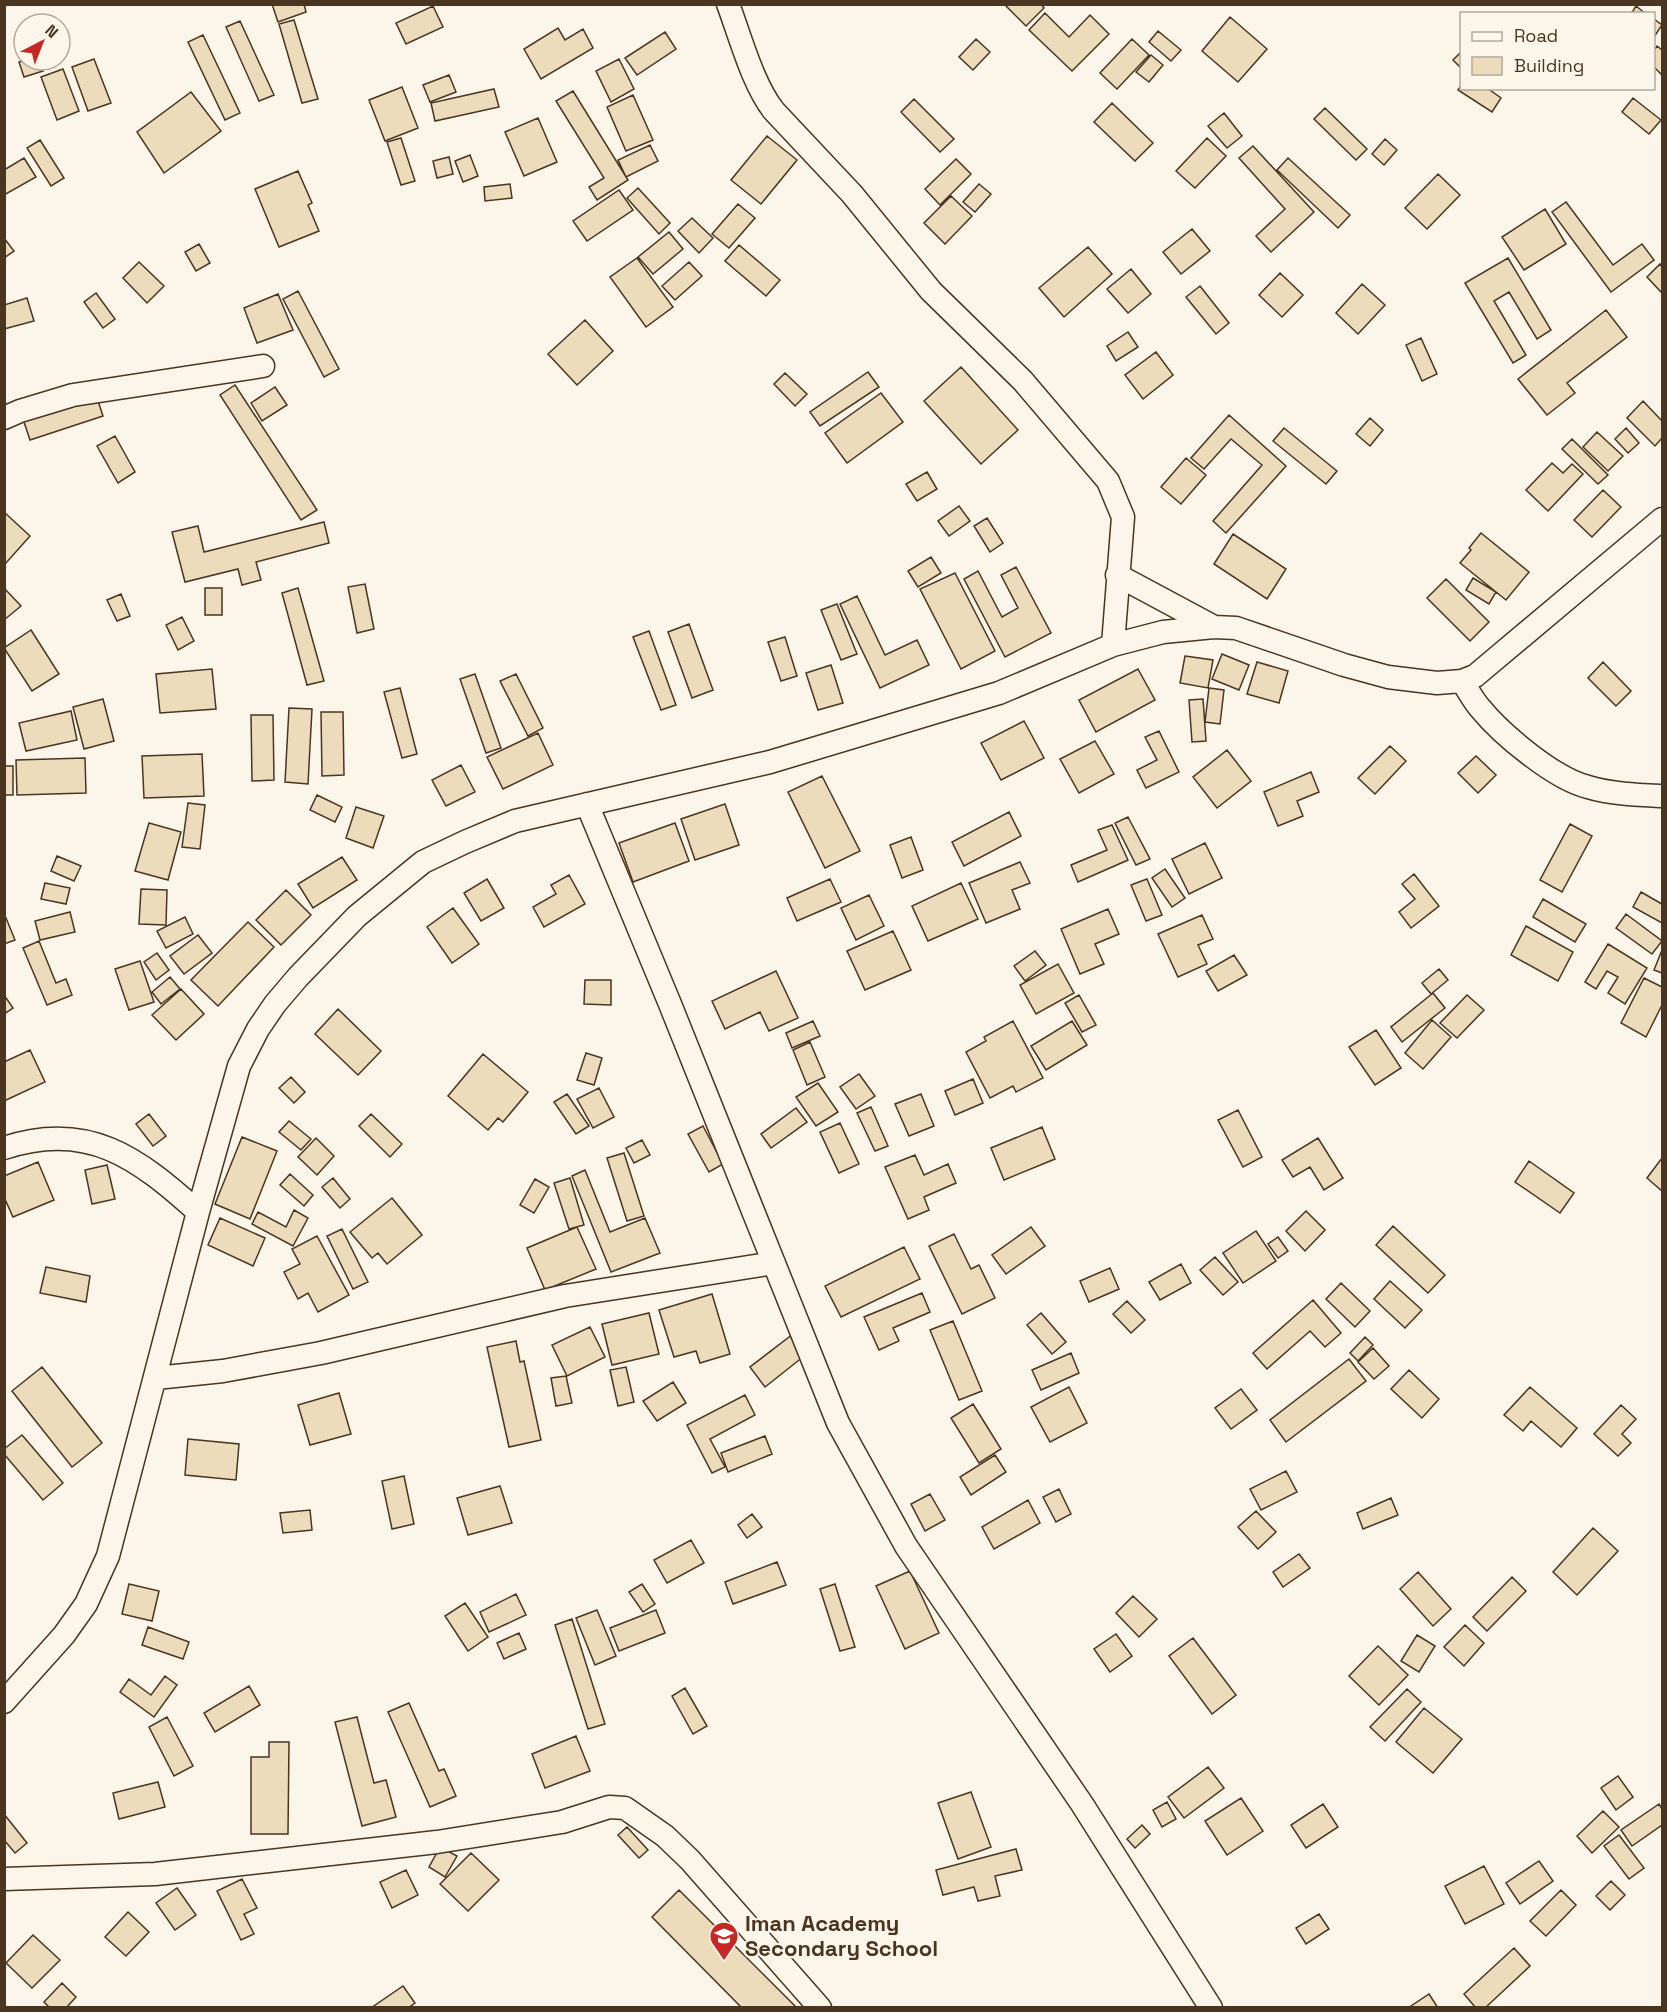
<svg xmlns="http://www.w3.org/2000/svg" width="1667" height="2012" font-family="'Space Grotesk',sans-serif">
<rect width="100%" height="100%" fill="#fbf6e9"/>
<!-- building -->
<path fill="#ecdcbc" stroke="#4a3520" stroke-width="1.5" d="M272,4H304L306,12L278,22Z
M1004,4H1041L1044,8L1026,26Z
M433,6L443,27L406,44L396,23Z
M1636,6L1646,14H1631Z
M1045,13L1069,37L1090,15L1109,34L1072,71L1029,30Z
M1230,17L1267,49L1238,82L1202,51Z
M1654,19L1662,25L1654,37Z
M294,20L318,99L302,103L279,24Z
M240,21L274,95L259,101L226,27Z
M558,28L565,40L583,29L593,48L541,79L524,49Z
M1158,31L1181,50L1171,61L1149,42Z
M665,32L676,49L637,75L625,58Z
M203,35L240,113L225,120L188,42Z
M976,39L990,52L973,70L959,57Z
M1132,39L1149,55L1117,89L1100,73Z
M1657,46L1662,50V75L1654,67V50Z
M1462,51V69L1453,60Z
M1151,55L1163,65L1149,82L1136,72Z
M94,59L111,103L88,111L72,67Z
M619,59L634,89L611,102L596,71Z
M26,60H39L43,71L24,77L19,62Z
M63,69L79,111L57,120L41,77Z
M449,75L456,92L430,102L423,85Z
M1462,84V88H1487L1501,98L1492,112L1458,90Z
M402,87L418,128L385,141L369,100Z
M494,89L499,107L435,121L431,103Z
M573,91L628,180L597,200L589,187L604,178L556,101Z
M191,92L221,131L164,173L137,132Z
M633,95L653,140L626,151L607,107Z
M1633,98L1661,120L1649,134L1622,112Z
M914,99L954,139L940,152L901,112Z
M1112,103L1153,143L1135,161L1094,122Z
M1325,108L1367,149L1356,160L1314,119Z
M1224,113L1242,136L1227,148L1208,126Z
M538,118L557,162L524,176L505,132Z
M767,136L797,160L761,204L731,180Z
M401,138L415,181L401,185L387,142Z
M1207,138L1226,156L1195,188L1176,171Z
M1385,139L1397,150L1384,165L1372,154Z
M40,140L64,178L51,186L27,148Z
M650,145L658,161L626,177L618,160Z
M1253,146L1314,212L1271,252L1256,236L1285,209L1239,158Z
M470,155L478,176L463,182L455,161Z
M449,157L453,174L437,178L433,161Z
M24,158L36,177L4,195V170Z
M1288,158L1350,215L1338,228L1277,170Z
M956,159L971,174L940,205L925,189Z
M298,171L312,203L308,205L319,231L279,247L255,189Z
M1438,174L1460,195L1427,229L1405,208Z
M510,184L512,198L485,201L484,187Z
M979,184L991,194L975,212L963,202Z
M638,188L670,223L659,234L627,198Z
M619,190L633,210L587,241L573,221Z
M951,196L972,216L945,244L924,223Z
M1566,202L1613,265L1642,244L1654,260L1611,292L1552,212Z
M738,204L755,218L729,248L712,234Z
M1545,209L1566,244L1524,270L1502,237Z
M692,218L713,238L699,253L678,231Z
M1192,229L1210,251L1181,274L1163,252Z
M669,232L683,249L653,274L638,257Z
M4,238L14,251L4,258Z
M199,244L210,263L196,271L185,252Z
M739,245L780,280L766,296L725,261Z
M1088,247L1112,274L1064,317L1039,288Z
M637,258L673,307L646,327L610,277Z
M1508,258L1551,330L1537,339L1509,292L1494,301L1526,355L1513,363L1465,283Z
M139,262L164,286L147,303L123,278Z
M689,262L702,276L675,300L662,286Z
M1660,264L1662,267V293L1647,277Z
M1131,269L1151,294L1128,313L1107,289Z
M1280,273L1303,295L1282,317L1259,295Z
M1362,284L1385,305L1358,334L1336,313Z
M1200,286L1229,323L1216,334L1186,297Z
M298,291L339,369L324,377L283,299Z
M96,293L115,319L103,328L84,302Z
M278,294L293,330L257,343L244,308Z
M27,298L34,321L4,329V305Z
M1606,310L1627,337L1567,383L1575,393L1547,415L1518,379Z
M585,320L613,351L577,385L548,354Z
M1128,332L1138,347L1116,361L1107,346Z
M1421,338L1437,374L1422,381L1406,345Z
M1156,352L1173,375L1143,399L1125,375Z
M961,367L1018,430L981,464L924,401Z
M868,372L879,387L820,426L810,412Z
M785,373L807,394L795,406L774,384Z
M235,385L317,510L301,520L220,395Z
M275,387L287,405L262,421L251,403Z
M881,393L903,422L847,463L825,433Z
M96,395L103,416L30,440L23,419Z
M1643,401L1662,421V438L1655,446L1627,418Z
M1229,415L1286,466L1226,533L1213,521L1262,465L1231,439L1204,469L1191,458Z
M1370,418L1383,430L1370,446L1356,434Z
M1284,428L1337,471L1326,484L1273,441Z
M1626,428L1639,443L1628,453L1615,439Z
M1597,432L1623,456L1608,471L1583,447Z
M115,436L135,472L118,483L97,446Z
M1572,439L1608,475L1598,484L1562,449Z
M1186,458L1206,475L1181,504L1161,487Z
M1552,463L1563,473L1572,464L1583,474L1548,511L1526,490Z
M927,472L937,489L917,501L906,484Z
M1603,490L1621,507L1592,537L1574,520Z
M959,506L970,521L949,536L938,521Z
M4,512L30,536L6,563L4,561Z
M987,518L1003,543L990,552L974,526Z
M324,522L329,543L256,562L261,580L242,585L238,569L185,582L172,532L198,526L204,552Z
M1481,533L1529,572L1506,600L1460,563L1471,550L1469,548Z
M1233,534L1286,569L1267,599L1214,564Z
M931,557L941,573L918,587L908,571Z
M1016,567L1051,633L1005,657L964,579L978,571L1002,617L1018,608L1001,575Z
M955,573L995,651L961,669L920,589Z
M1473,578L1496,592L1489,604L1466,590Z
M1446,579L1489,622L1470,641L1427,598Z
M365,584L374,629L357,633L348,587Z
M4,588L21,606L4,620Z
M205,588H222V615H205Z
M298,588L324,681L307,685L282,593Z
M121,594L130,616L117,621L107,600Z
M857,596L885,655L917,640L929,665L880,688L840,604Z
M837,604L857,654L841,660L821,610Z
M182,617L194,641L178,650L166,625Z
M689,624L713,690L692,698L668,632Z
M31,630L59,674L32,691L4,648Z
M649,631L676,705L661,710L633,637Z
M785,637L797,676L781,681L768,642Z
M1222,654L1249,665L1239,690L1212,679Z
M1185,656L1213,660L1208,688L1180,683Z
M1257,662L1288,671L1279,703L1247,694Z
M1603,662L1631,691L1616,706L1588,678Z
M831,665L843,703L818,710L806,673Z
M212,669L216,709L160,713L156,674Z
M1138,669L1155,700L1096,732L1079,700Z
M475,674L501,748L486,753L460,679Z
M516,674L543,728L528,736L500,681Z
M400,688L417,754L402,758L384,692Z
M1209,688L1224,690L1220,724L1205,722Z
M103,699L114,741L84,749L73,707Z
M1203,699L1206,741L1192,742L1189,700Z
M289,708L312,709L308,784L285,782Z
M71,711L77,740L26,751L19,723Z
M321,712H343L344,775L322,776Z
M251,715H273L274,780L252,781Z
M1024,721L1044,758L1001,780L981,743Z
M1159,731L1179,772L1146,788L1137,770L1157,760L1145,737Z
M538,733L553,765L503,789L487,757Z
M1095,741L1114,774L1079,793L1060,759Z
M1390,746L1406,761L1375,794L1358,778Z
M1227,750L1251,781L1217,808L1193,777Z
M202,754L204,796L144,798L142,756Z
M1476,756L1496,775L1478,793L1458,773Z
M85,758L86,793L17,795L16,760Z
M461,765L475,792L446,806L432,780Z
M4,766H13V795H4Z
M1311,772L1319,792L1297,801L1303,816L1278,826L1264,792Z
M822,776L860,851L825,868L788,792Z
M317,795L342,807L335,822L310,810Z
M188,803L205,805L200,849L182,847Z
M725,804L739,845L695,860L681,819Z
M356,807L384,816L373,848L346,838Z
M1009,812L1021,836L964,866L952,842Z
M1128,817L1150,859L1136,865L1115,823Z
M149,823L181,832L168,880L135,871Z
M675,823L689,861L633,882L619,843Z
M1570,824L1592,836L1562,892L1540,880Z
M1112,825L1128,860L1078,882L1071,865L1107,850L1098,830Z
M911,837L923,870L902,878L890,845Z
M1205,843L1222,878L1189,894L1172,859Z
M57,856L81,866L74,881L51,871Z
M342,857L357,880L313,908L298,884Z
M1020,862L1030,883L1012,890L1020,909L986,923L969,883Z
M1165,869L1185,898L1172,907L1152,878Z
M1414,874L1439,906L1411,928L1399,912L1415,899L1402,884Z
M569,875L585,904L544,927L533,907L556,894L551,885Z
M487,879L504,908L481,921L464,893Z
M830,879L841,902L797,921L787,898Z
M1147,879L1162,915L1146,921L1131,885Z
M45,883L70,888L66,904L41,899Z
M961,883L978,919L928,941L912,906Z
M141,889L167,890L166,925L139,924Z
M286,890L311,915L281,945L256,920Z
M1641,892L1662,904V923L1633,907Z
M869,895L884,926L856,940L841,908Z
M1543,899L1586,924L1575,942L1533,917Z
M453,908L479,944L452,963L427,927Z
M1108,909L1119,934L1095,944L1104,964L1080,974L1061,929Z
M70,912L75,932L40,940L35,921Z
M1626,914L1662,941L1652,954L1616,928Z
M1202,915L1213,939L1198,945L1207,964L1178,977L1158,934Z
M185,917L193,934L166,948L157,931Z
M6,918L15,940L4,944V919Z
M248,922L274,947L218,1006L191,980Z
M1526,926L1573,952L1558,981L1511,955Z
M893,931L911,970L865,990L847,951Z
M198,935L212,953L184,974L170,956Z
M39,941L56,983L66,979L72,995L47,1005L23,948Z
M1608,944L1647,968L1625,1004L1608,993L1618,977L1607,971L1596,989L1585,982Z
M1662,950V973L1654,970Z
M1035,951L1046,965L1025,981L1014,966Z
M157,953L169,970L156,980L144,962Z
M1234,955L1247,975L1218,991L1206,971Z
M140,961L154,1002L129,1010L115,969Z
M1058,964L1074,993L1036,1014L1020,985Z
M1439,969L1448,980L1431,994L1422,983Z
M776,971L798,1018L769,1031L760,1012L725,1029L712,1001Z
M170,977L180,989L161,1004L152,992Z
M1644,978L1662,987V1005L1646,1037L1621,1023Z
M585,980H611V1005L584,1004Z
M181,989L204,1014L176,1040L152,1015Z
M1433,993L1445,1008L1402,1042L1391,1027Z
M4,995L13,1008L4,1014Z
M1079,995L1096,1025L1082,1032L1065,1003Z
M1467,995L1484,1010L1457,1038L1440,1023Z
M338,1009L381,1051L358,1075L315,1034Z
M1432,1020L1451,1037L1423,1069L1405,1053Z
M813,1021L820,1036L792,1048L786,1033Z
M1013,1021L1043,1078L1016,1092L1013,1086L990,1098L966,1052L986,1041L984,1037Z
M1072,1021L1087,1045L1046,1070L1031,1046Z
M1376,1030L1401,1068L1375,1085L1349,1047Z
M810,1042L825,1077L807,1085L793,1050Z
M30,1050L45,1082L4,1101V1062Z
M586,1053L602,1058L594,1085L577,1080Z
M483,1054L528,1092L503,1122L498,1118L488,1130L448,1096Z
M859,1074L875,1096L856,1109L840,1087Z
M291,1077L305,1092L294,1103L279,1088Z
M973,1079L983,1103L955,1115L945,1091Z
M818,1083L838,1112L816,1126L796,1097Z
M599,1088L614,1117L593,1128L577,1099Z
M567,1094L589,1126L576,1134L554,1102Z
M921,1094L934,1126L909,1136L895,1104Z
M871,1107L888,1146L875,1151L857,1113Z
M796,1108L807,1122L771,1148L761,1134Z
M1238,1110L1262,1157L1243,1167L1218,1120Z
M149,1114L166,1136L153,1146L136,1124Z
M371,1114L402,1144L390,1157L359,1126Z
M289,1121L311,1139L301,1150L279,1132Z
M840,1123L859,1164L839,1173L820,1132Z
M703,1126L723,1164L709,1172L688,1134Z
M1042,1127L1055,1159L1004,1180L991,1148Z
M242,1137L277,1151L250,1219L215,1204Z
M316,1138L334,1156L317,1175L298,1157Z
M1318,1138L1343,1178L1324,1190L1310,1167L1293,1177L1282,1160Z
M642,1140L650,1155L634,1163L626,1148Z
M624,1153L644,1216L627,1221L607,1158Z
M915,1155L924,1175L948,1164L956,1183L924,1197L929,1210L908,1219L885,1167Z
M1662,1158V1191L1647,1178Z
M1529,1161L1574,1193L1560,1213L1515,1182Z
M38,1162L54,1200L13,1217L4,1197V1176Z
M107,1165L115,1199L92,1204L85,1170Z
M585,1170L610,1232L645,1218L660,1253L611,1272L572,1176Z
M290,1174L313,1195L304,1206L280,1185Z
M333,1178L350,1199L340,1208L322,1187Z
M570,1178L584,1225L569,1229L554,1183Z
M535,1179L549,1187L534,1213L520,1205Z
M392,1198L422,1235L387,1264L378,1253L372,1258L350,1232Z
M294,1210L308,1218L293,1246L252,1224L258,1212L286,1227Z
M1306,1211L1325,1230L1305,1251L1286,1231Z
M220,1218L265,1238L253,1266L208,1245Z
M1393,1226L1445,1275L1428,1293L1376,1245Z
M577,1227L596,1269L545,1290L527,1248Z
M1031,1227L1045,1246L1006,1274L992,1255Z
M342,1229L368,1282L353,1289L327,1236Z
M1256,1231L1276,1261L1243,1283L1223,1253Z
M954,1234L971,1269L979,1265L995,1298L962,1314L929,1246Z
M317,1236L349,1295L318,1312L308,1293L298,1299L284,1272L300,1264L292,1249Z
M1278,1237L1288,1251L1278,1258L1268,1244Z
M904,1247L920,1279L841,1317L825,1286Z
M1215,1257L1238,1282L1223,1295L1200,1270Z
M1181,1264L1191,1283L1160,1300L1149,1282Z
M46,1267L90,1276L86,1302L40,1293Z
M1110,1268L1119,1289L1089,1302L1080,1281Z
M1390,1281L1422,1310L1405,1328L1374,1299Z
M1341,1283L1370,1311L1355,1327L1326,1299Z
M922,1293L930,1312L893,1328L899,1341L879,1350L864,1317Z
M712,1294L730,1354L700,1363L696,1351L674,1357L659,1310Z
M1313,1300L1341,1333L1325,1347L1310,1331L1267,1369L1253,1353Z
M1127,1301L1145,1320L1131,1333L1113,1314Z
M649,1313L659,1354L612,1365L602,1324Z
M1041,1313L1066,1342L1052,1354L1027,1325Z
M953,1321L982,1391L959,1400L930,1330Z
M590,1327L605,1357L567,1376L552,1345Z
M793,1334L808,1353L765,1387L750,1367Z
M1365,1337L1373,1345L1358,1361L1350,1353Z
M516,1341L520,1362L524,1361L541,1440L509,1447L487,1347Z
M1373,1348L1389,1366L1374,1379L1358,1362Z
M1071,1353L1079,1373L1041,1390L1032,1370Z
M1349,1359L1366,1381L1286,1442L1270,1420Z
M42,1367L102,1443L72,1467L12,1391Z
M626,1367L634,1402L618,1406L610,1370Z
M1409,1370L1439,1399L1422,1418L1391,1389Z
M566,1376L572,1403L556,1406L551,1378Z
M673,1382L686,1403L657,1421L643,1401Z
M1069,1387L1087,1423L1050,1442L1031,1407Z
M1530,1387L1577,1428L1561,1447L1531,1421L1523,1431L1504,1415Z
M1241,1389L1257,1410L1231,1429L1215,1408Z
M339,1393L351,1434L310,1445L298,1405Z
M745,1395L755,1415L710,1439L725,1467L712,1473L687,1425Z
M973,1404L1001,1449L979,1463L951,1418Z
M1621,1405L1636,1419L1622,1434L1631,1443L1618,1456L1594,1434Z
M22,1435L63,1483L43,1500L4,1454V1449Z
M765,1436L772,1454L728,1472L721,1453Z
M188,1439L239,1444L236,1480L185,1475Z
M995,1455L1006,1472L971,1495L960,1477Z
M1286,1471L1297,1492L1261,1510L1250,1489Z
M404,1476L414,1524L392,1529L382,1481Z
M500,1486L512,1523L468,1535L457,1498Z
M1059,1489L1071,1514L1056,1522L1043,1497Z
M930,1494L945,1520L925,1531L911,1504Z
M1391,1498L1398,1515L1363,1529L1357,1513Z
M1028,1500L1040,1523L994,1549L982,1527Z
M310,1510L312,1530L283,1533L280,1513Z
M1256,1511L1276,1532L1258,1549L1238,1527Z
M752,1514L762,1527L747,1538L738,1525Z
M1593,1528L1618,1551L1577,1595L1553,1572Z
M691,1540L704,1563L667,1583L654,1560Z
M1299,1554L1310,1568L1283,1587L1273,1572Z
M777,1562L786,1585L733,1604L725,1582Z
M910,1571L939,1633L905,1649L876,1586Z
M1418,1572L1451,1609L1433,1626L1400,1589Z
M1512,1577L1526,1591L1487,1631L1473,1617Z
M129,1584L159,1591L152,1621L122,1614Z
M642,1584L655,1604L643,1612L629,1592Z
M835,1584L855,1647L840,1651L820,1589Z
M516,1594L526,1615L489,1632L480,1612Z
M1133,1596L1157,1619L1139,1637L1116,1613Z
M465,1603L488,1637L468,1651L445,1616Z
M597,1610L616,1656L595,1665L576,1618Z
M656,1610L665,1633L619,1651L610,1628Z
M572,1619L605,1724L588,1729L555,1625Z
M1465,1625L1484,1643L1464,1666L1444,1647Z
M148,1627L189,1642L183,1659L142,1645Z
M519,1633L526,1649L504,1659L497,1643Z
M1116,1634L1132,1656L1110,1672L1094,1649Z
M1417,1635L1435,1646L1419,1672L1401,1661Z
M1193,1638L1236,1695L1212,1714L1169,1656Z
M1378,1646L1408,1675L1379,1705L1349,1676Z
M165,1676L177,1685L154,1717L120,1692L129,1679L151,1695Z
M249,1686L260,1705L215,1732L204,1713Z
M685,1688L707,1726L693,1734L672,1696Z
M1407,1689L1421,1702L1385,1741L1370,1727Z
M409,1703L439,1771L444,1769L456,1796L430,1807L388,1712Z
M1424,1708L1462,1739L1433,1773L1396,1742Z
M167,1717L193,1766L174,1776L149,1727Z
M357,1717L374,1783L386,1780L396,1817L362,1826L335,1722Z
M576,1736L590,1771L545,1788L532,1754Z
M269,1742H289L288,1834H251V1757H269Z
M1208,1767L1224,1788L1184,1818L1168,1797Z
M1618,1776L1633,1797L1616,1810L1601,1788Z
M158,1782L165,1807L119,1819L113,1793Z
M971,1792L991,1847L958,1859L938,1803Z
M1241,1798L1263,1831L1227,1855L1205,1821Z
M1167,1802L1176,1819L1162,1827L1153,1810Z
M1323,1804L1338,1827L1306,1848L1291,1825Z
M1659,1804L1662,1809V1825L1632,1846L1621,1830Z
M1603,1811L1619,1827L1592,1853L1577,1836Z
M4,1814L27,1843L15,1853L4,1840Z
M1142,1825L1150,1834L1135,1848L1127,1839Z
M627,1827L648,1850L639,1858L618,1835Z
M1619,1835L1644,1868L1629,1879L1604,1846Z
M440,1847L457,1856L445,1877L429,1867Z
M1016,1849L1022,1870L995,1876L1000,1896L978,1901L974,1887L943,1895L936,1870Z
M471,1853L499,1880L468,1911L440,1884Z
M1539,1861L1553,1881L1520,1904L1506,1883Z
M1484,1866L1504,1904L1465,1924L1445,1886Z
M406,1870L418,1895L392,1908L380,1882Z
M242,1879L257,1908L244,1914L254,1934L241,1940L217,1891Z
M1611,1881L1625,1895L1610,1910L1596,1896Z
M177,1888L196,1915L175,1930L156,1903Z
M679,1890L797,2008H742L652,1917Z
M1561,1890L1576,1905L1546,1936L1530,1921Z
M128,1912L149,1932L126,1956L105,1937Z
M1319,1914L1329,1929L1306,1944L1296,1928Z
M33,1935L60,1960L32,1988L6,1963Z
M1514,1948L1530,1966L1485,2008H1476L1464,1994Z
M62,1983L76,1997L66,2008H50L44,2002Z
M403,1986L415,2003L408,2008H371Z
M1429,1994L1438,2008H1408Z"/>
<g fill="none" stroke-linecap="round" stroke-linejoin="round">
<!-- street casing -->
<g stroke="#4a3520" stroke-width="25">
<path id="street" d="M728,4C740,36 753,85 774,111L852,194L931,291L1023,381L1108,481L1123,517L1113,645
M4,418L20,411L73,395L263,366
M1117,575L1214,627
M1462,681C1468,690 1473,700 1480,708C1502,735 1555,779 1588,787C1611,794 1639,795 1662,796
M587,804L670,1004L838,1423L906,1546L1082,1804L1211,2008
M4,1148C88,1120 138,1158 198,1212
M156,1378L223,1371L321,1353L565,1296L774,1263
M4,1702L64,1635L86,1604L108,1556L198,1212L239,1066L258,1029L275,1004L298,977L357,916L423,862L465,842L515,821L770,762L999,693L1113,645L1163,632L1214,627L1236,628L1344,665L1388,677L1437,683L1462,681L1475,676L1662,519
M4,1879L155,1874L437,1842L562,1822L609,1807L625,1808L665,1836L690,1860L820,2008"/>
</g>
<!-- street -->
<use href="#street" stroke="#fbf6e9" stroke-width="22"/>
</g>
<!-- icons -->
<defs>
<g id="school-pin" transform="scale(1.5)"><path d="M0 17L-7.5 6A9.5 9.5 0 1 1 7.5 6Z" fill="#c62828" stroke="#fbf6e9"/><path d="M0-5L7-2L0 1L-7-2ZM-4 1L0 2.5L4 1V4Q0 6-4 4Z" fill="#fff"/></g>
</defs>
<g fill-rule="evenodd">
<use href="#school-pin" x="724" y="1936"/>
</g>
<g text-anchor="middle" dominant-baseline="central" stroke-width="4.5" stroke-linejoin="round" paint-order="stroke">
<!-- poi labels -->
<g font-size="22" font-weight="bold" fill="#4a3520" stroke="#fbf6e9" text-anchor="start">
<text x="745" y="1923">Iman Academy<tspan x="745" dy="25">Secondary School</tspan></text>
</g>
</g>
<!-- border -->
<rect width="1667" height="2012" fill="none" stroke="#4a3520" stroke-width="12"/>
<!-- legend -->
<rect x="1460" y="12" width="195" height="78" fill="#fbf6e9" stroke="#b4a999" stroke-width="1.5"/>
<rect x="1472" y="32" width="30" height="9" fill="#fbf6e9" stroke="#b4a999" stroke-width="1.5"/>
<text x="1514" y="42" font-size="18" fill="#4a3520">Road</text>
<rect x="1472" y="57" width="30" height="18" fill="#ecdcbc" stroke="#b4a999" stroke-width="1.5"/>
<text x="1514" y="72" font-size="18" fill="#4a3520">Building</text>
<!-- north arrow -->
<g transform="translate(42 42) rotate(42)"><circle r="28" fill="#fbf6e9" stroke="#b4a999" stroke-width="1.5"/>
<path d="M0-4.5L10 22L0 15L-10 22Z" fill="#c62828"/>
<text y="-9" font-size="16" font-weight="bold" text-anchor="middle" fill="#4a3520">N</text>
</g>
</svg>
